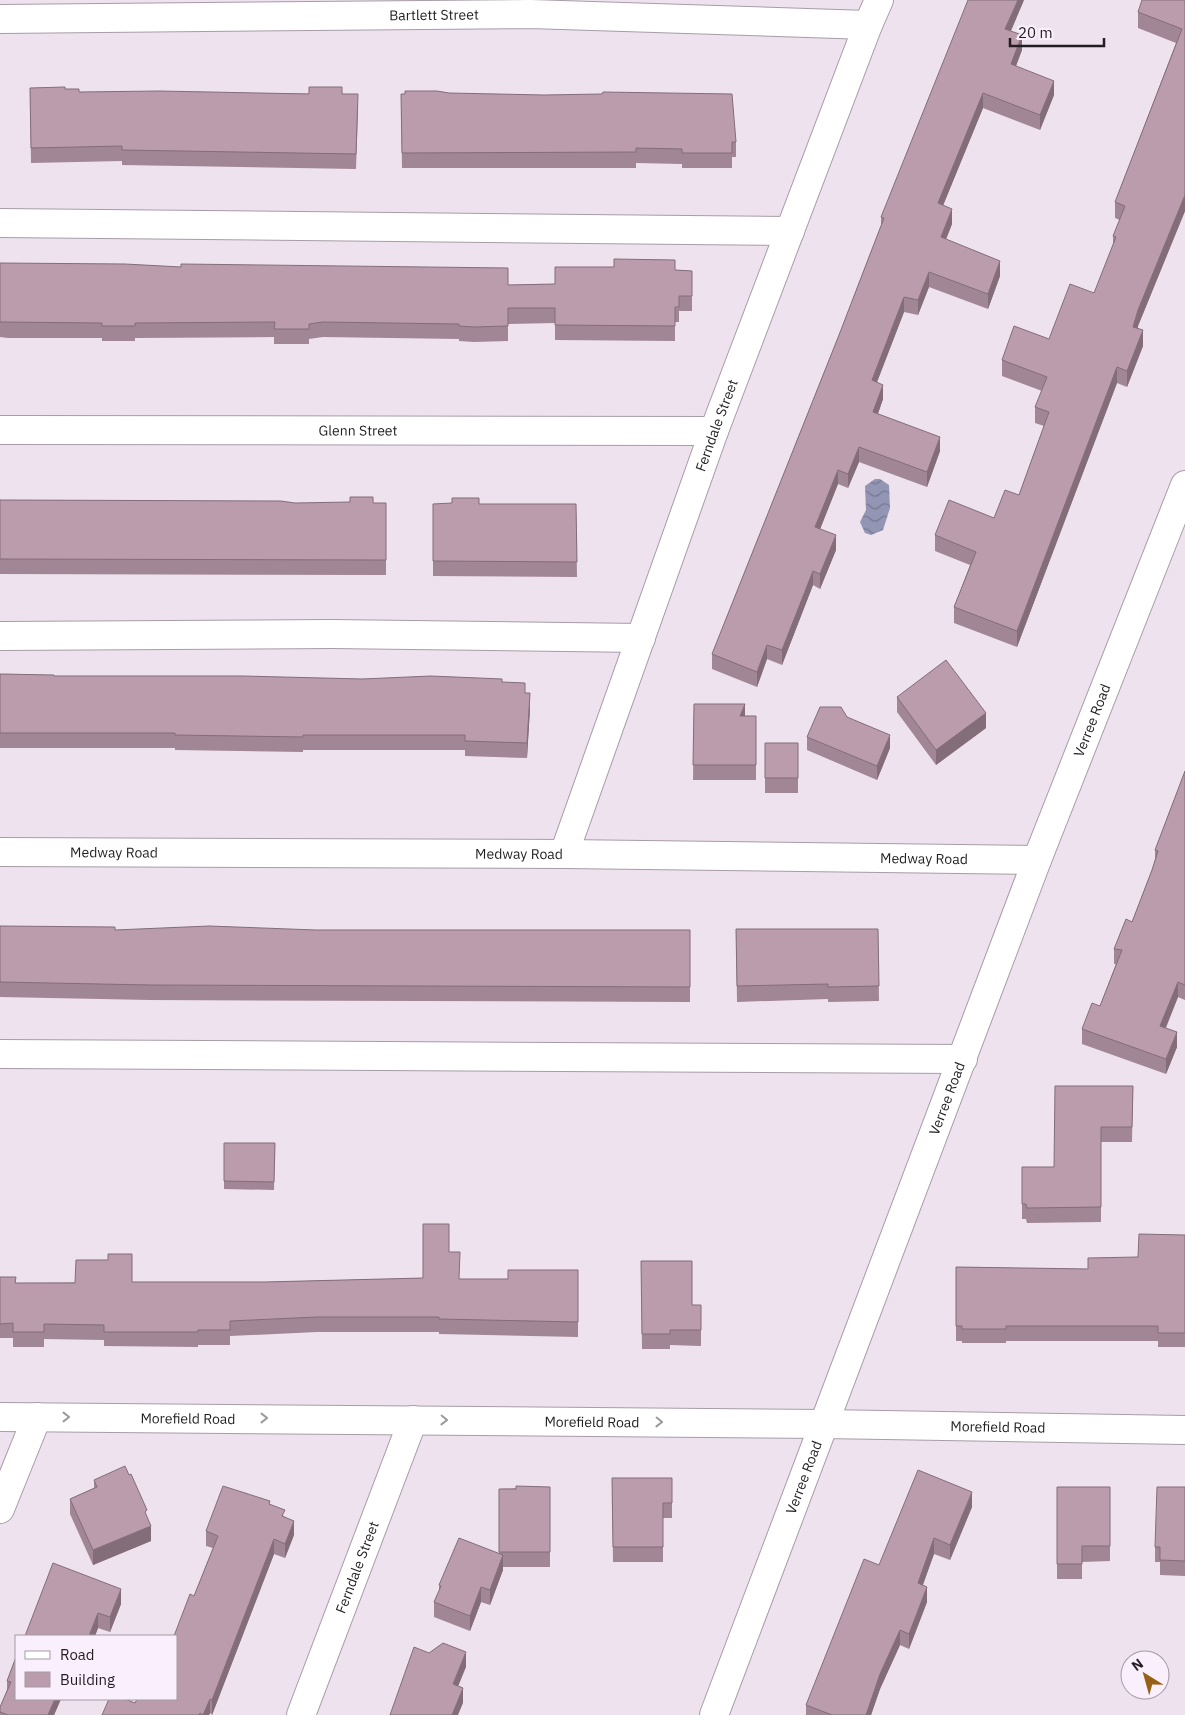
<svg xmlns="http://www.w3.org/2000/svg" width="1185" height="1715" font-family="'IBM Plex Sans',sans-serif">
<defs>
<pattern id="water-waves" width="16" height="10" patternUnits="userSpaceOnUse" patternTransform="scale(1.25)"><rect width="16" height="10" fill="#9295b3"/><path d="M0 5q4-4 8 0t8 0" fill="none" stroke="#777991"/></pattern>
</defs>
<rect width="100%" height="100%" fill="#ede2ee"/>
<!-- water -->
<path fill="url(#water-waves)" d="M875,479H880L889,485L890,508L883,530L871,535L865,533L860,522L866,510L865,486Z"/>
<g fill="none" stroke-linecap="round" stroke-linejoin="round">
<!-- minor casing -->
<g stroke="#a79ca8" stroke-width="30">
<g id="minor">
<path id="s1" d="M0,19L530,14L868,25"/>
<path d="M0,223L790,231"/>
<path id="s2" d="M0,430L714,431"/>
<path d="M0,636L332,634L641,638"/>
<path id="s3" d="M0,852L564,854L1037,860"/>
<path id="s4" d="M564,854L714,431L868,25L879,0"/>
<path d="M0,1054L963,1059"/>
<path id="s5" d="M0,1417L824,1424L1185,1430"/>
<path d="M0,1509L37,1417"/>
<path id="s6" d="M301,1715L413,1420"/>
</g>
</g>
<!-- major casing -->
<g stroke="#a79ca8" stroke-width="30">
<g id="major">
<path id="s7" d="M714,1715L1037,860L1185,485"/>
</g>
</g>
<!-- minor -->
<use href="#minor" stroke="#fff" stroke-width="28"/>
<!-- major -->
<use href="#major" stroke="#fff" stroke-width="28"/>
</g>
<!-- wall -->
<path fill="#a18695" d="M1024,0L1011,31L1022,50L1016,66L1054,95L1040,130L983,108L943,205L952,224L946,239L1000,276L988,309L929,287L918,315L904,312L877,382L883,399L878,414L940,451L927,487L859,462L848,488L838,484L820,529L836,550L820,589L813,585L782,665L767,659L757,687L712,669V654L839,335L881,226V217Z
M1185,0V211L1138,326V328L1143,346L1127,387L1117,383L1017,647L954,623V607L970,565L935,551V535L994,518L1019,495L1044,426L1035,423V407L1042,391L1002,376V360L1049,339L1094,293L1113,245V236L1120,220L1115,218V202L1176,43L1138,28V12Z
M30,88L65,89L79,92L342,94L358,109L356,169L122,165V161L31,163Z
M401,94L736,142V157H732V168H682V164L636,163V168H402Z
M0,263L508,285L555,284L675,270L692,271V311H679V322H675V341L555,340V323L508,324V341L474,342L459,341V339L323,337L309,339V344H274V337L135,338V341H102V338H8L0,337Z
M0,500L295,503H386V575L0,574Z
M433,504H576L577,577L433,576Z
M0,674L54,676L362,679L502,682L525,693L530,708L527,758L465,756V750H303V752L175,750V748H0Z
M897,697L986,728L936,765L897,712Z
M694,704L745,716H756V780H693Z
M847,717L890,748L877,780L807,750V737Z
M765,743H798V793H765Z
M1185,771V1000L1178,997L1166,1028L1177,1047L1166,1074L1082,1044V1029L1100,1006L1116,964H1114V949L1132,922L1152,870L1155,860V850Z
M0,926L115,930H690V1002L150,1000L0,997Z
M736,929H878L879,1001L828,1002V999L737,1002Z
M1133,1086L1132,1142H1101V1222L1027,1223L1026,1219H1022V1167H1054Z
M224,1143H275L274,1190L224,1189Z
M1185,1235V1347H1158V1341H1006V1343H962V1341H956V1267L1088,1269L1138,1257Z
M449,1252L459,1279H508L578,1270V1337L439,1334V1332H317L230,1336V1345H198V1347L104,1346V1340L44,1339V1347H13V1338H0V1277L16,1283L132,1282H265L423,1278Z
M641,1261L692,1305H701V1346L670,1345V1349H642Z
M612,1478H672V1518H663V1562H613Z
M94,1480L147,1518L151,1541L93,1565L70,1514V1499L94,1488Z
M550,1487V1567H503V1570L490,1605L481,1602L470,1631L434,1617V1602L439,1591V1585L499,1553V1489Z
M1057,1487H1110V1561L1082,1562V1579H1057Z
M1185,1487V1576L1160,1575V1562H1155V1547Z
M270,1505L285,1517L294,1535L285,1558L274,1554L212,1715L210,1713L209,1715H102L135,1703L176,1699L194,1596L213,1548L206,1546V1531Z
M972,1507L950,1560L934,1554L922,1585L927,1602L909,1649L900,1645L880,1689L871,1715H806V1705L879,1565Z
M121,1604L110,1632L98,1628L95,1636H25Z
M16,1657V1699H61L54,1715H0V1707L7,1690V1681Z"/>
<!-- shaded-wall -->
<path fill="#836d79" d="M1018,0H1024L1005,44V29Z
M1022,35V50L1011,79V64Z
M1054,81V95L1040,130V115Z
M983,93V108L938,218V203Z
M1185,195V211L1138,326L1133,343V327L1138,310Z
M952,209V224L941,252V237Z
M1000,261V276L988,309V294Z
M929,272V287L918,315V300Z
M904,297V312L872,395V380Z
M1143,330V346L1127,387V371Z
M1117,367V383L1017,647V631Z
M883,385V399L873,427V412Z
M940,437V451L927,487V472Z
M859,447V462L848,488V474Z
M838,470V484L815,542V527Z
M836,535V550L820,589V574Z
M813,571V585L782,665V650Z
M767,645V659L757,687V672Z
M530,693V708L527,758V743Z
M745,704V719L740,716Z
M986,713V728L936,765V750Z
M890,735V748L877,780V766Z
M1178,982V997L1160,1041V1026Z
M1177,1032V1047L1166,1074V1059Z
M972,1492V1507L950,1560V1545Z
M294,1521V1535L285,1558V1544Z
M151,1526V1541L93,1565V1550Z
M934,1538V1554L918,1599V1583Z
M274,1539V1554L212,1715V1700Z
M503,1555V1570L490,1605V1590Z
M481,1587V1602L470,1631V1616Z
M927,1587V1602L909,1649V1634Z
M121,1589V1604L110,1632V1617Z
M98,1613V1628L95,1636H89Z
M900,1630V1645L880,1689L871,1715H866L880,1674Z
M466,1652V1667L453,1699V1684Z
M463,1688V1703L458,1715H452Z
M55,1699H61L54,1715H48Z
M210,1699V1713L209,1715H203Z"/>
<!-- building -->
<path fill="#bb9cad" stroke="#836d79" d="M968,0H1018L1005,29L1022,35L1011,64L1054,81L1040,115L983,93L938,203L952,209L941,237L1000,261L988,294L929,272L918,300L904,297L872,380L883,385L873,412L940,437L927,472L859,447L848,474L838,470L815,527L836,535L820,574L813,571L782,650L767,645L757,672L712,654L839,335L884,218L881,217Z
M1142,0H1185V195L1138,310L1133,327L1143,330L1127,371L1117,367L1017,631L954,607L976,552L935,535L949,500L994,518L1005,490L1019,495L1049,412L1035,407L1047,377L1002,360L1014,326L1049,339L1070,284L1094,293L1116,237L1113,236L1125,206L1115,202L1182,29L1138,12Z
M65,87V89H79V92L159,91L309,94V87H342V94H358L356,154L122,150V146L31,148L30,88Z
M405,91H437L449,93L544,95L602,94L603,92L732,94L736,142H732V153H682V149L636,148V152L402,153L401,94H405Z
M614,259L675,260V270L692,271V296H679V307H675V326L555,325V308H508V326L474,327L459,326V324L323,322L309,324V329H274L275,322L135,323V326H102V323L0,322V263L125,264L181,267V264L508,268V285L555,284V267H614Z
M350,497H373V503H386V560L0,559V500L281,501L295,503L350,502Z
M452,498H479V504H576L577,562L433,561V504L452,503Z
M946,660L986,713L936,750L897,697Z
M0,674L54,675V676H243L362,679L431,676L502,679V682L525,683V693H530L527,743L465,741V735H303V737L175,735V733H0Z
M694,704H745L740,716H756V765H693Z
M820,707H841L847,717L890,735L877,766L807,737Z
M765,743H798V778H765Z
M1185,771V985L1178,982L1160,1026L1177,1032L1166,1059L1082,1029L1092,1003L1100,1006L1122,950L1114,949L1126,919L1132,922L1152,870L1158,851L1155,850Z
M0,926L115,927V930L209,926L316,930H690V987L150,985L0,982Z
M736,929H878L879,986L828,987V984L737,986Z
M1055,1086H1133L1132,1127H1101V1207L1027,1208L1026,1204H1022V1167H1054Z
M224,1143H275L274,1182L224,1181Z
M423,1224H449V1252H460L459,1279H508V1270H578V1322L439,1319V1317H317L230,1321V1330H198V1332H104V1325L44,1324V1332H13V1323L0,1324V1277H16L15,1283H75L76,1260H108V1254H132V1282H265L423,1278Z
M1139,1234L1185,1235V1333H1158V1326H1006V1329H962V1326H956V1267L1088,1269V1258L1138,1257Z
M641,1261H692V1305H701V1330H670V1334H642Z
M125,1466L129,1475L131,1474L147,1510L145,1512L151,1526L93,1550L70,1499L97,1487L94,1480Z
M918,1470L972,1492L950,1545L934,1538L918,1583L927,1587L909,1634L900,1630L880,1674L866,1715H832L806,1705L864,1559L879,1565Z
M612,1478H672V1503H663V1547H613Z
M223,1486L270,1501L269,1504L285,1510L282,1516L294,1521L285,1544L274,1539L212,1700L210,1699L203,1715L200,1713L199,1715H102L109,1699H125L135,1703L137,1699H176V1636H174L190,1594L194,1596L218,1536L206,1531Z
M516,1486L550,1487V1552H499V1489H516Z
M1057,1487H1110V1546H1082V1564H1057Z
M1157,1487H1185V1561L1160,1560V1547H1155Z
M459,1538L503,1555L490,1590L481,1587L470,1616L434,1602L441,1586L439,1585Z
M53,1563L121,1589L110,1617L98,1613L89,1636H25Z
M443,1643L466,1652L453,1684L463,1688L452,1715H390L414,1647L429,1653Z
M16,1657V1699H55L48,1715H8L0,1712V1707L11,1682L7,1681Z"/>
<!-- one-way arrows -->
<defs><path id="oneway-chevron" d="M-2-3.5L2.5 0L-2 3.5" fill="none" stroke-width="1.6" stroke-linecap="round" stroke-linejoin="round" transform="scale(1.25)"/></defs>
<g stroke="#9b999b">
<use href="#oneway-chevron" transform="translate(66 1417)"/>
<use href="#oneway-chevron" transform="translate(264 1418)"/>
<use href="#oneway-chevron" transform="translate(444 1420) rotate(1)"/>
<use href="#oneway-chevron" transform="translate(659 1422) rotate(1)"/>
</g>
<g text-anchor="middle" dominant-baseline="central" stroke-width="4" stroke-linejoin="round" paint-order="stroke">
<!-- street labels -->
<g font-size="14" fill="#211d21" stroke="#faeffc">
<text stroke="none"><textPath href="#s1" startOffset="434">Bartlett Street</textPath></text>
<text stroke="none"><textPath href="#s4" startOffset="455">Ferndale Street</textPath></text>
<text stroke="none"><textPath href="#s2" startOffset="358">Glenn Street</textPath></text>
<text stroke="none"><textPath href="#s7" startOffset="1064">Verree Road</textPath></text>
<text stroke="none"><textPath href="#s3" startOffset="114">Medway Road</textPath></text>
<text stroke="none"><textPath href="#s3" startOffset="519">Medway Road</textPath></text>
<text stroke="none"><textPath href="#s3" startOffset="924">Medway Road</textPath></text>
<text stroke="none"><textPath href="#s7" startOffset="659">Verree Road</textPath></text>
<text stroke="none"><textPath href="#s5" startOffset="188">Morefield Road</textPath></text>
<text stroke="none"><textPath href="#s5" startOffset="592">Morefield Road</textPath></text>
<text stroke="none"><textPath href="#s5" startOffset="998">Morefield Road</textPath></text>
<text stroke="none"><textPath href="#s7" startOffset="254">Verree Road</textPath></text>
<text stroke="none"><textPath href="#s6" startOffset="158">Ferndale Street</textPath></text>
</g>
</g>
<!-- legend -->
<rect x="15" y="1635" width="162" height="65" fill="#faeffc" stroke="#a39ba4"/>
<rect x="25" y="1651" width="25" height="8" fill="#ffffff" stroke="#a39ba4"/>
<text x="60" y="1660" font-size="15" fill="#211d21">Road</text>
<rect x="25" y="1672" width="25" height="15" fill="#bb9cad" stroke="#a39ba4"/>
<text x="60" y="1685" font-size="15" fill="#211d21">Building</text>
<!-- north arrow -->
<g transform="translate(1145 1675) rotate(323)"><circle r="24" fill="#faeffc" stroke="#a39ba4"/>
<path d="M0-4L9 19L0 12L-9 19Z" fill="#966117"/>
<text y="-8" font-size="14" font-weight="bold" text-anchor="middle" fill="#211d21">N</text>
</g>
<!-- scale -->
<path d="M1010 38v8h94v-8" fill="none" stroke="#211d21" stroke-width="2.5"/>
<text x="1018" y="38" font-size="15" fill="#211d21" stroke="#faeffc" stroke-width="4" paint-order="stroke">20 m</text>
</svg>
